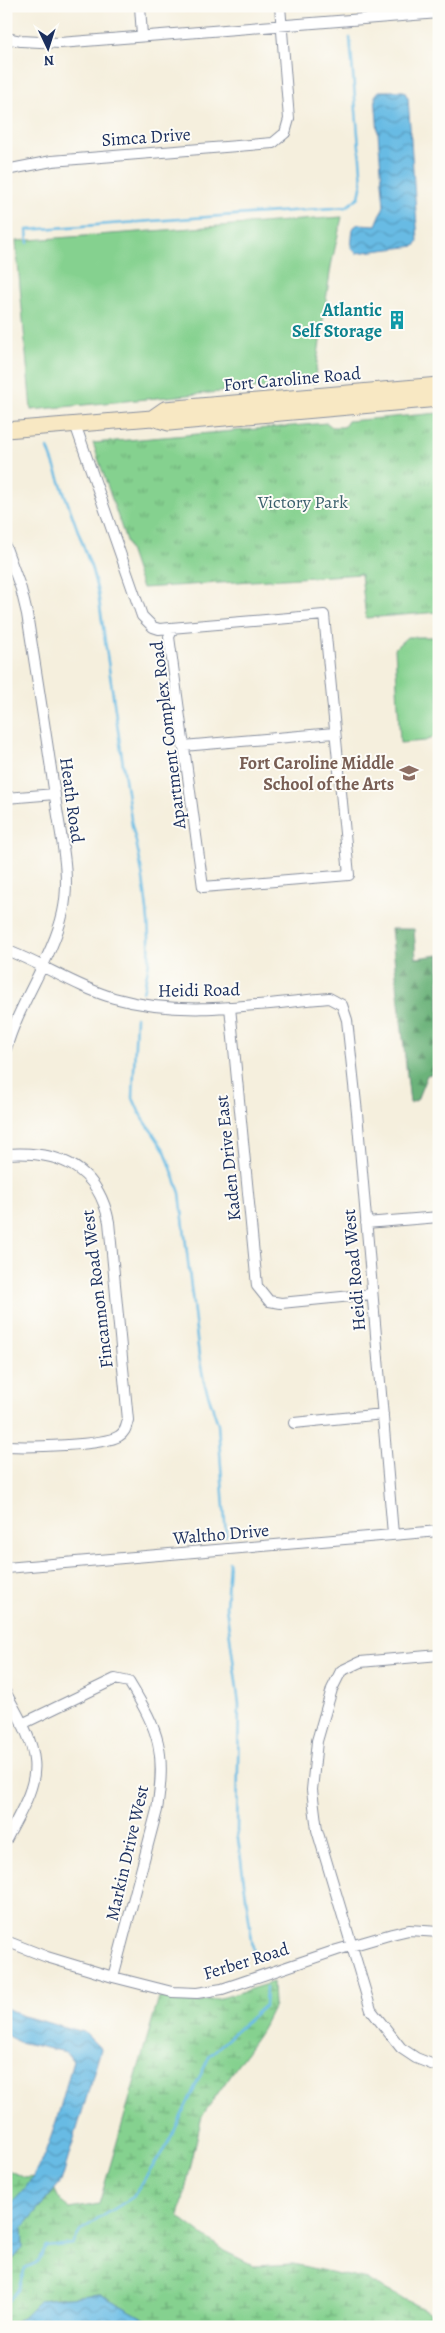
<svg xmlns="http://www.w3.org/2000/svg" width="445" height="2333" font-family="Alegreya,serif">
<defs>
<pattern id="forest-firs" width="22" height="20" patternUnits="userSpaceOnUse" patternTransform="scale(1.25)"><rect width="22" height="20" fill="#6cb37a"/><path d="M5 1l3.5 6h-7zM16 11l3.5 6h-7z" fill="#589267"/></pattern>
<pattern id="wetland-marsh" width="20" height="14" patternUnits="userSpaceOnUse" patternTransform="scale(1.25)"><rect width="20" height="14" fill="#85d18f"/><path d="M1 5h8M5 5V1M11 12h8M15 12V8" fill="none" stroke="#6caa78"/></pattern>
<pattern id="park-tufts" width="24" height="20" patternUnits="userSpaceOnUse" patternTransform="scale(1.25)"><rect width="24" height="20" fill="#85d18f"/><path d="M3 7l-1-3M5 7V3M7 7l1-3M15 17l-1-3M17 17v-4M19 17l1-3" fill="none" stroke="#6caa78"/></pattern>
<pattern id="water-waves" width="16" height="10" patternUnits="userSpaceOnUse" patternTransform="scale(1.25)"><rect width="16" height="10" fill="#68bbe4"/><path d="M0 5q4-4 8 0t8 0" fill="none" stroke="#5598bc"/></pattern>
</defs>
<rect width="100%" height="100%" fill="#fdfcf7"/>
<filter id="ink" filterUnits="userSpaceOnUse"><feTurbulence type="fractalNoise" baseFrequency=".02" numOctaves="2"/><feDisplacementMap in="SourceGraphic" scale="10" xChannelSelector="R" yChannelSelector="G"/><feConvolveMatrix kernelMatrix="1 2 1 2 8 2 1 2 1" color-interpolation-filters="sRGB"/></filter>
<filter id="wash" filterUnits="userSpaceOnUse"><feTurbulence type="fractalNoise" baseFrequency=".0096" numOctaves="4" result="noise"/><feDisplacementMap in="SourceGraphic" scale="20" xChannelSelector="R" yChannelSelector="G"/><feGaussianBlur stdDeviation="1.12" result="paint"/><feColorMatrix in="noise" values="0 0 0 0 0 0 0 0 0 0 0 0 0 0 0 0 0 1.4 0 .05"/><feComposite in="paint" operator="in"/></filter>
<g filter="url(#wash)">
<rect width="100%" height="100%" fill="#f5efdd"/>
<!-- grass -->
<path fill="#85d18f" stroke="#508076" d="M342,217L331,266L314,383L31,410L16,241Z
M407,637H439V735L425,741L400,743L395,648Z"/>
<!-- forest -->
<path fill="url(#forest-firs)" stroke="#44716c" d="M391,929H414L416,958L439,955V1072L427,1075L417,1100L410,1103Z"/>
<!-- wetland -->
<path fill="url(#wetland-marsh)" stroke="#508076" d="M273,1982L274,2005L260,2033L202,2116L179,2217L224,2251L255,2266L293,2264L367,2280L439,2317V2327H159L100,2294L40,2300L23,2317L6,2325V2272L10,2263L23,2248L22,2229L55,2190L60,2201L70,2209L99,2204L159,1997L196,2003L225,1997Z
M6,2169L25,2178L34,2177L16,2200L6,2207Z"/>
<!-- park -->
<path fill="url(#park-tufts)" stroke="#508076" d="M439,413V612L366,618L361,574L142,588L93,443L327,423L332,427H344L348,421Z"/>
<!-- water -->
<path fill="url(#water-waves)" stroke="#4275a1" d="M379,91H404L408,98L418,241L415,246L356,253L351,248L353,228L358,224L376,225L384,206L375,96Z
M6,2008L23,2016L84,2032L101,2049L61,2182L22,2229L23,2248L10,2263L6,2272V2207C46,2180 60,2105 73,2061L66,2052L19,2042L6,2035Z
M100,2294L159,2327H6L23,2317L40,2300Z"/>
<g fill="none" stroke-linecap="round" stroke-linejoin="round">
<!-- stream -->
<path stroke="#68bbe4" stroke-width="2.5" d="M28,243L27,230L346,207L359,197L362,183L350,38
M48,448L92,570L98,593L132,826C142,862 151,924 149,961C148,971 145,982 143,992
M136,1017L133,1098L140,1114L165,1151L180,1193L199,1356L204,1382L218,1424L226,1536
M229,1562L226,1607L239,1704L237,1831L254,1955
M6,2304L18,2290L25,2268L36,2263L47,2247L73,2244L81,2230L133,2197L170,2140L210,2055L265,2005L266,1987"/>
</g>
</g>
<g filter="url(#ink)">
<g fill="none" stroke-linecap="round" stroke-linejoin="round">
<!-- street casing -->
<g stroke="#888f9e" stroke-width="12">
<path id="street" d="M140,6L142,36
M6,38L21,41L60,43L439,13
M6,170L52,161L273,143L285,133L289,119L280,6
M75,424L142,616L153,627L159,629L324,615L349,875L203,887L169,637L173,628
M6,548L21,589L27,614C37,677 47,740 56,803C61,838 71,876 63,912C53,958 19,1002 6,1049
M183,746L334,733
M6,798L55,794
M6,950C43,964 76,987 114,998C184,1018 258,1004 329,998L342,1005L347,1020L357,1113L393,1534
M230,1007L257,1286L269,1301L281,1303L372,1294
M6,1154C59,1150 98,1167 109,1222L128,1420C126,1426 126,1432 119,1436C103,1446 28,1447 6,1446
M366,1223L439,1217
M294,1423L383,1414
M6,1568L439,1531
M439,1655L360,1662L341,1671L332,1689L317,1741L312,1790L317,1830L371,2010L401,2048L416,2058L439,2067
M6,1693C17,1714 32,1737 34,1760C38,1787 17,1818 6,1840
M22,1724L115,1679L129,1682C160,1733 166,1751 157,1810L113,1977
M6,1941L47,1957L113,1977L172,1992L197,1993L222,1989L337,1950L392,1934L409,1930L439,1932"/>
</g>
<!-- secondary casing -->
<g stroke="#888f9e" stroke-width="17">
<path id="secondary" d="M152,418L165,409L439,385
M6,430L152,418L169,423L439,399"/>
</g>
<!-- street -->
<use href="#street" stroke="#fff" stroke-width="10"/>
<!-- secondary -->
<use href="#secondary" stroke="#f8e8c3" stroke-width="15"/>
</g>
</g>
<!-- icons -->
<defs>
<g id="building-bare" transform="scale(1.5)"><path d="M-4-6H4V6H1V3H-1V6H-4ZM-2.5-4.3h1.7v1.8h-1.7ZM.8-4.3h1.7v1.8H.8ZM-2.5-1h1.7V.8h-1.7ZM.8-1h1.7V.8H.8Z" fill="#0f9aa8" stroke="#fdfcf7" stroke-width="2.5" paint-order="stroke"/></g>
<g id="school-bare" transform="scale(1.5)"><path d="M0-5L7-2L0 1L-7-2ZM-4 1L0 2.5L4 1V4Q0 6-4 4Z" fill="#8d6e63" stroke="#fdfcf7" stroke-width="2.5" paint-order="stroke"/></g>
</defs>
<g fill-rule="evenodd">
<use href="#building-bare" x="397" y="320"/>
<use href="#school-bare" x="409" y="773"/>
</g>
<g text-anchor="middle" dominant-baseline="central" stroke-width="4" stroke-linejoin="round" paint-order="stroke">
<!-- street labels -->
<g font-size="18" fill="#1b2f5e" stroke="#fdfcf7">
<text transform="translate(146 137) rotate(-4)">Simca Drive</text>
<text transform="translate(292 379) rotate(-5)">Fort Caroline Road</text>
<text transform="translate(168 735) rotate(-97)">Apartment Complex Road</text>
<text transform="translate(72 800) rotate(82)">Heath Road</text>
<text transform="translate(199 990) rotate(-1)">Heidi Road</text>
<text transform="translate(228 1158) rotate(-96)">Kaden Drive East</text>
<text transform="translate(354 1270) rotate(-95)">Heidi Road West</text>
<text transform="translate(97 1289) rotate(-97)">Fincannon Road West</text>
<text transform="translate(221 1534) rotate(-5)">Waltho Drive</text>
<text transform="translate(127 1853) rotate(-77)">Markin Drive West</text>
<text transform="translate(246 1961) rotate(-17)">Ferber Road</text>
</g>
<!-- culture labels -->
<g font-size="18" font-weight="bold" fill="#0d838f" stroke="#fdfcf7" text-anchor="end">
<text x="382" y="310">Atlantic<tspan x="382" dy="21">Self Storage</tspan></text>
</g>
<!-- park labels -->
<g font-size="18" fill="#3b606d" stroke="#fdfcf7">
<text x="303" y="502">Victory Park</text>
</g>
<!-- education labels -->
<g font-size="18" font-weight="bold" fill="#785e54" stroke="#fdfcf7" text-anchor="end">
<text x="394" y="763">Fort Caroline Middle<tspan x="394" dy="21">School of the Arts</tspan></text>
</g>
</g>
<!-- margin -->
<rect width="445" height="2333" fill="none" stroke="#fdfcf7" stroke-width="25"/>
<!-- north arrow -->
<g transform="translate(48 48) rotate(176)" stroke="#fdfcf7" stroke-width="4" paint-order="stroke">
<path d="M0-4L9 19L0 12L-9 19Z" fill="#1b2f5e"/>
<text y="-8" font-size="14" font-weight="bold" text-anchor="middle" fill="#1b2f5e">N</text>
</g>
</svg>
